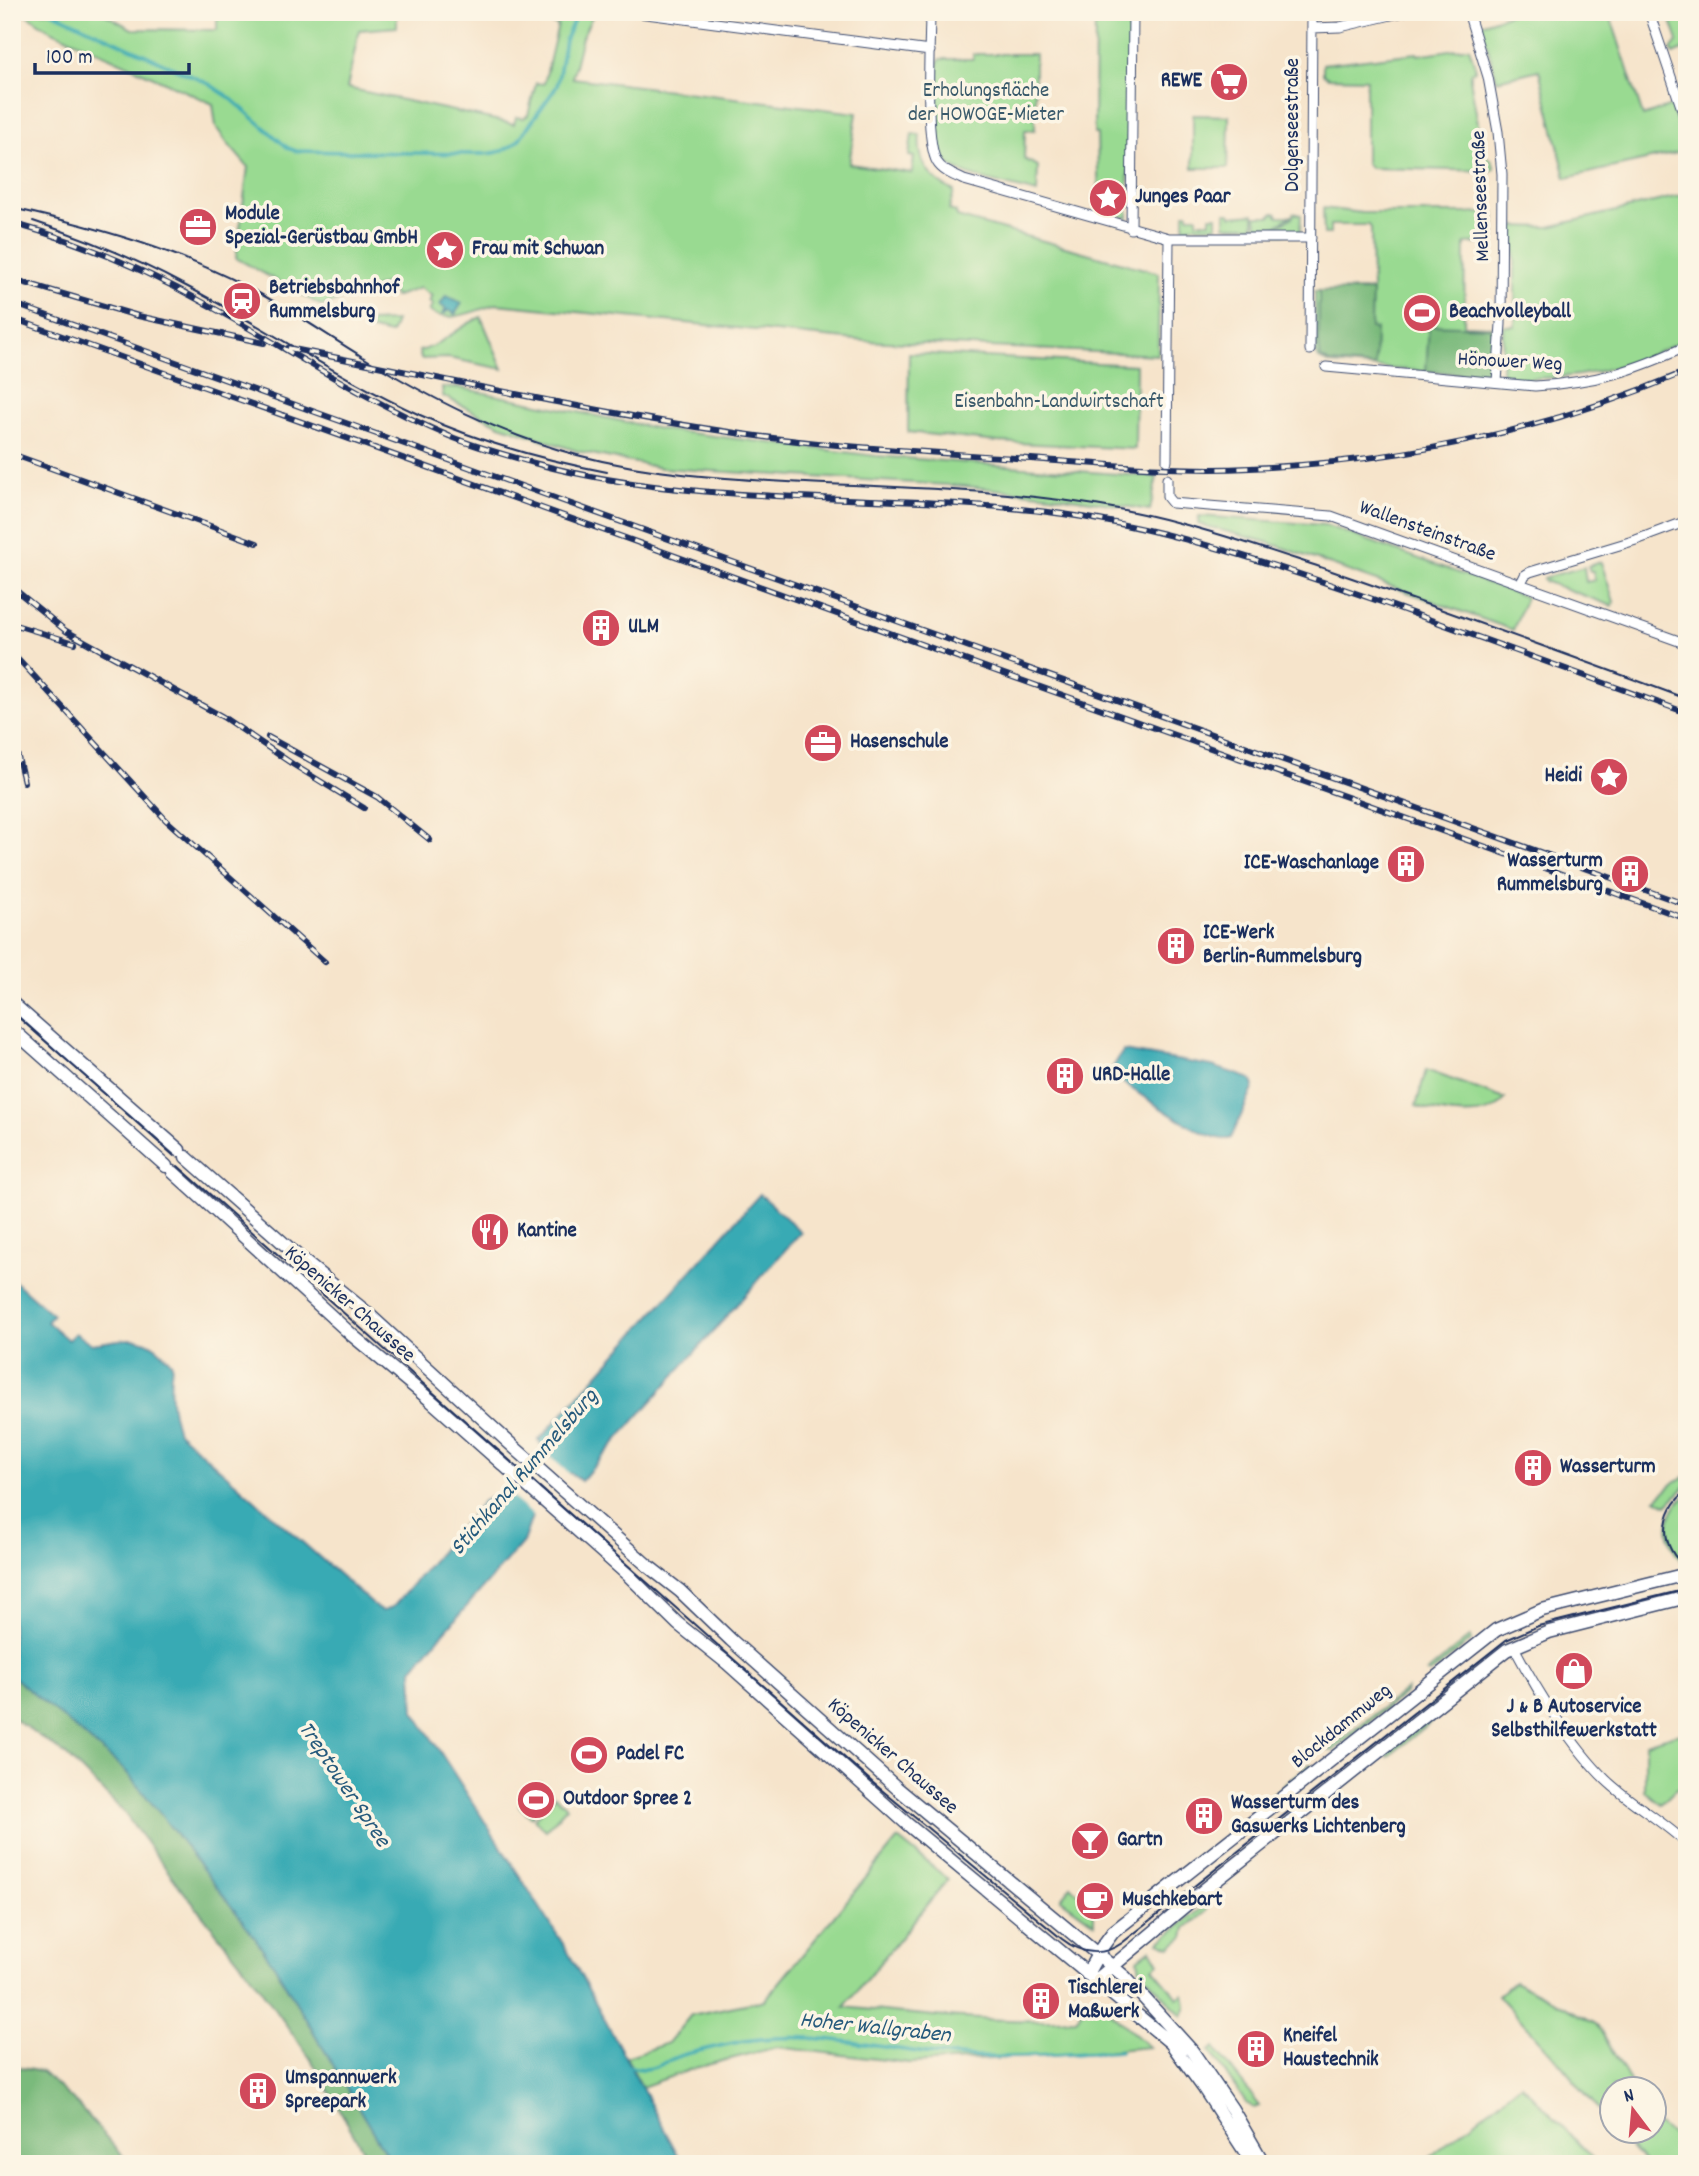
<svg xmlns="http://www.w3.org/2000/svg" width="1699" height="2176" font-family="Dekko,sans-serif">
<rect width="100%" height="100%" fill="#fcf5e5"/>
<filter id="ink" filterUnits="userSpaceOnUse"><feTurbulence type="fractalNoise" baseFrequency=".0143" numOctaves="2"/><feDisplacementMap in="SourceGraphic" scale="14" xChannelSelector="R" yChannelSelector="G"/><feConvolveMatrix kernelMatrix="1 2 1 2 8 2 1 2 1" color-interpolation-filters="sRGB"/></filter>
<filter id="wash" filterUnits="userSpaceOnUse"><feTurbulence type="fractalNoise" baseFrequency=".00686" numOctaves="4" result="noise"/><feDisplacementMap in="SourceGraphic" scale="28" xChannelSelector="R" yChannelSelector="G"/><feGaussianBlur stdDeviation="1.57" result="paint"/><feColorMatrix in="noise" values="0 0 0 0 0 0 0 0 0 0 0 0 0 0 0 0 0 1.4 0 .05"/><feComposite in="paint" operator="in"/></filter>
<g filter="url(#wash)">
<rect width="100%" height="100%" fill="#f6e4cb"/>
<!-- green -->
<path fill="#99da91" stroke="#5a8478" stroke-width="2" d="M23,12H101L132,29L217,30V13L397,12V27L359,30L347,88L514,124L516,117L524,118L528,115L536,83L544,84L558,25L552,24L554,12H573L592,17L582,37L572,78L857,113L849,164L912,173L914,157L909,156L912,134L920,135C917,161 930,181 954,191L949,210L956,212L957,217L1159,273L1158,355L866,341L497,304C477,310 447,325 429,311L433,305L429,302L432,296L420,288L394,297L389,283L322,306L236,258L248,167L227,143L216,127L213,104L48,29Z
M1095,12H1129L1128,218L1099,211L1097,134H1094Z
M1515,12H1609L1643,116L1671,106L1686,151L1566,178L1539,70L1497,80L1481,24Z
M1668,12H1687V48L1673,54L1671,50L1678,41Z
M1469,47L1476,69L1470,74V79L1484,156L1492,160L1495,169L1490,171L1370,168L1366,163V79L1328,78L1323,74V64L1417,53L1418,55Z
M973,54H1035V130H1025L1024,159L1038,166L1037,193C1016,187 969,178 953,167C929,153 938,88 938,62L941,59H973Z
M1193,115L1229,116L1228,168H1193Z
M1687,194V339C1639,362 1590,379 1536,378C1525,378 1513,380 1504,375L1502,371L1503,326H1515V244L1508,240V233H1512L1513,226L1549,227Z
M1323,208L1362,213H1495V243L1465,244L1464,325L1489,326L1494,330L1493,367L1490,374L1485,376L1330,364L1319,359L1316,353L1315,291L1372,290L1371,228L1369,225H1330V234H1324Z
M1184,213H1188V216H1197V222H1210V216H1217V226H1188L1187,234H1184Z
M1225,213H1230L1231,216L1254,214V226H1225Z
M1272,213H1277V216H1291L1275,226H1257L1256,216H1271Z
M1293,213L1301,215L1300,233L1276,234V227L1293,217Z
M481,317L503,369L448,358L421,359L419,351C441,346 459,326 481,317Z
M396,321L391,334L368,329L370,322Z
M909,353L1136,365L1135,449L997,442L908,432Z
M456,387L665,430L876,456L1157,477L1150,510L1052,495L964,486L661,468L577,451L500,425L443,396L442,388Z
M1199,516L1325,525L1526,597L1513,630L1270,543L1198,524Z
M1601,562L1614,602L1612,606L1544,581L1543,578L1584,567L1586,582L1595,580L1593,571H1590L1588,566Z
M1426,1070L1505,1099C1488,1124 1439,1113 1416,1106Z
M1687,1476V1485L1667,1505L1656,1499L1676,1481Z
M1687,1494V1561L1682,1562C1663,1540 1663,1512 1687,1494Z
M1470,1637L1472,1640L1431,1673L1427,1672Z
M1406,1689L1405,1693L1333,1751L1328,1750Z
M1429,1719L1432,1721L1388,1757L1387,1753Z
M1687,1731V1784L1676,1789L1661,1804L1645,1791V1743Z
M1310,1764L1313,1767L1269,1802L1264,1801Z
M540,1782L552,1793L531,1817L519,1806Z
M555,1796L567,1807L546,1830L534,1819Z
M898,1839L948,1879L844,2007C921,2015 999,2024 1076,2019L1094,1998L1149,2047L1051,2056L909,2063L777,2047L695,2068L642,2087L626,2057L668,2043L691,2015L765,2000Z
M1071,1886L1091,1904L1088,1908L1094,1913V1923L1061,1899Z
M1207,1904V1911L1186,1928L1184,1937L1171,1947L1159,1942Z
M1151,1949L1159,1963L1153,1968L1178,1998L1184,1994L1186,2006L1182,2016L1140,1970L1138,1959Z
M1514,1981L1596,2023L1634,2088H1612L1611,2124L1551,2053L1498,1995Z
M1214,2047L1260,2106L1255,2108L1246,2103L1210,2050Z
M1521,2084L1599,2164H1421Z
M1654,2122L1687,2145V2164H1645L1617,2131L1654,2130Z"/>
<!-- forest -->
<path fill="#7aba7b" stroke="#4a746c" stroke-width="2" d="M1319,291H1372L1371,328L1376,329L1375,367L1330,363L1321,358L1319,346Z
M1429,325L1489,327L1496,334L1492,372L1485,376L1426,371Z
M12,1676L124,1769L155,1807L249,1929L275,1967L392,2164H371L310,2058L249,1973L179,1886L121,1809L66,1755L12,1717Z
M12,2066L42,2072L76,2103L130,2164H12Z"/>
<!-- water -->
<path fill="#39aab4" stroke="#2a6c89" stroke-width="2" d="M446,296L462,303L455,314L449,310L442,315L446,309L440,305Z
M1123,1051L1212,1066L1251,1079L1254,1086L1252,1091L1231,1138C1212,1148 1132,1088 1112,1075L1111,1070Z
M760,1194L801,1232L581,1481L571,1473L532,1517L523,1542L412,1669L414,1711L567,1950L683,2164H392L275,1967L249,1929L155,1807L124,1769L12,1676V1279L53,1315L47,1322L68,1340L75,1333L92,1344C130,1339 146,1330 172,1364C169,1389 170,1408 178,1432L379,1610L384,1611L394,1606L483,1501L506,1491L544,1448L538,1441Z"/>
<!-- pier -->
<path fill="#f6e4cb" d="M540,1448L582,1485L571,1477L536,1518L503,1489Z"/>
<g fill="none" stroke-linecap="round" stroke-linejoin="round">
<!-- stream -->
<path stroke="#39aab4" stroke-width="3.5" d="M52,12L209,84L229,97L288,148L296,151L475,154C493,154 504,153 518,141L557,86L565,40L577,13
M631,2067C656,2074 663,2060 686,2054C714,2047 745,2039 775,2038C834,2034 895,2052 955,2056C1009,2060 1066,2054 1120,2051"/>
</g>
</g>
<g filter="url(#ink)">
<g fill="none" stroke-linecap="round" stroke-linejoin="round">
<!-- street casing -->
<g stroke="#3c4a6e" stroke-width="11">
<path id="street" d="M631,12L930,51
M930,12C930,42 924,140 937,162C942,171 955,176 964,180L1169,238H1311
M1468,12L1488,77L1498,132L1502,174L1501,324L1497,382
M1649,12L1687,124
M1312,28L1340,27L1404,12
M1131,229L1133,12
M1310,350L1312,12
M1326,367L1535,386C1596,382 1632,372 1687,346
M1167,461L1169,238
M1167,479V497L1172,503L1331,516L1687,644
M1521,583L1525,575L1530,572L1636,540L1687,521
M1514,1647C1536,1689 1572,1747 1606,1780C1631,1804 1662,1820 1687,1844"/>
</g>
<!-- secondary casing -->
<g stroke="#3c4a6e" stroke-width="15">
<path id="secondary" d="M12,1003L179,1150
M12,1029L166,1166
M186,1157L307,1264L365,1311L516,1449L648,1566L680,1591L731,1640L897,1788L1125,1977L1192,2051L1232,2109L1264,2164
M173,1172L353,1336L429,1399L628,1575L678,1624L727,1663L906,1823L1171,2043L1203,2087L1253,2164
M1087,1974L1102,1947L1113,1932L1496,1630L1542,1610L1687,1574
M1095,1981L1204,1890L1507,1650L1549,1632L1687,1597"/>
</g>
<!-- street -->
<use href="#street" stroke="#fff" stroke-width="9"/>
<!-- secondary -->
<use href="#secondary" stroke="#fff" stroke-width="12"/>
<!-- tram -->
<path stroke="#1b2f5e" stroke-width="2" d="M12,208C96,227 179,250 255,291C291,310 325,334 361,356C430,398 499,434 577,455C653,475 728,479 806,483C911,488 1020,490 1124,510C1190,523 1256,546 1320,567C1443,609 1565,654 1687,699
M33,221C85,238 136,259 184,285C264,326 338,378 420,415C480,442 543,460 607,472
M12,1011L174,1156
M178,1166L872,1782L1062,1939C1081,1954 1102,1957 1122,1943L1506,1640L1538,1626L1687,1589
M1687,1491C1659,1510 1659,1549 1687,1567"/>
<!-- rail casing -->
<g stroke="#1b2f5e" stroke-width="6">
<path id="rail" d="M12,223C81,242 146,270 208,305C288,349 364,400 449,436C476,447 506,455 534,463C705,510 888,490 1063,514C1175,530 1281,567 1387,604C1487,640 1587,677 1687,713
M12,279L138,316L264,343
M12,303L1687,905
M12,318L1687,919
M288,348C431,376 573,408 716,430C815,446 915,451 1015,458C1093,463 1172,472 1250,468C1400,462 1549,430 1687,371
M12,454L257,543
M12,587L66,631L223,717L294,765L364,808
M12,624L75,643
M12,652L166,820L325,962
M12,733L24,782
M268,737L377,797L430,840"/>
</g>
<!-- rail -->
<use href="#rail" stroke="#fcf5e5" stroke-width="3.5" stroke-dasharray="10" stroke-linecap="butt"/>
</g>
</g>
<!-- icons -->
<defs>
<g id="supermarket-disc" transform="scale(2.0125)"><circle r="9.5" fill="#d1495b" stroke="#fcf5e5"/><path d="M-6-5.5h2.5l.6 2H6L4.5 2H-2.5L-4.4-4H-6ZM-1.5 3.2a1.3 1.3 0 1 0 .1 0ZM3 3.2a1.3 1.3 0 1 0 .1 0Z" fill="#fff"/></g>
<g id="sight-disc" transform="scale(2.0125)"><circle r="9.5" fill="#d1495b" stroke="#fcf5e5"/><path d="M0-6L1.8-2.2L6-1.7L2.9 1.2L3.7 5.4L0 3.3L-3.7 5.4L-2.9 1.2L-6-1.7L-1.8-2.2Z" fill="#fff"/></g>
<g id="office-disc" transform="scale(2.0125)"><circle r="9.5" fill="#d1495b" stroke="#fcf5e5"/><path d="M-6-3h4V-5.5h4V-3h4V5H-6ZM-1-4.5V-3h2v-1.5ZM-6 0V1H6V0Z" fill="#fff"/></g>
<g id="station-disc" transform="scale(2.0125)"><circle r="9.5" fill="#d1495b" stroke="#fcf5e5"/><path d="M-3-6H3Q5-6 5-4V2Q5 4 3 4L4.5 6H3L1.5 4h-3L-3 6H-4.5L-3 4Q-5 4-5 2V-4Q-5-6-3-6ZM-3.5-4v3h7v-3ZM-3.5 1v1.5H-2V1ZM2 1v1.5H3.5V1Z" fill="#fff"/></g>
<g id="stadium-disc" transform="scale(2.0125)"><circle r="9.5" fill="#d1495b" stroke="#fcf5e5"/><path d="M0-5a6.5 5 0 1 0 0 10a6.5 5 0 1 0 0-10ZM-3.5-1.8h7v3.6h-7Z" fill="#fff"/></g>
<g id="building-disc" transform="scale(2.0125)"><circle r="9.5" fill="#d1495b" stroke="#fcf5e5"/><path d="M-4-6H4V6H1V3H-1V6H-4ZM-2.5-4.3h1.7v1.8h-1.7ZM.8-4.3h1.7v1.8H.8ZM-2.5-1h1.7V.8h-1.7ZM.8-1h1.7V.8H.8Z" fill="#fff"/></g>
<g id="restaurant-disc" transform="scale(2.0125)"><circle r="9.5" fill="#d1495b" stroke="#fcf5e5"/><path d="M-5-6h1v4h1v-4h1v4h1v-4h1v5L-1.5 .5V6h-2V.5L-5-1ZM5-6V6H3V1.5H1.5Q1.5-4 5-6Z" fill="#fff"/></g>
<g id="shop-disc" transform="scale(2.0125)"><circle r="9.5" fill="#d1495b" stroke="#fcf5e5"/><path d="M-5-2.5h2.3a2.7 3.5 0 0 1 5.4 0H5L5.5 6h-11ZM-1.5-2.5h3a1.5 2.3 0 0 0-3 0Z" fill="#fff"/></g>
<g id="bar-disc" transform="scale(2.0125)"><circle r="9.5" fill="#d1495b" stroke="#fcf5e5"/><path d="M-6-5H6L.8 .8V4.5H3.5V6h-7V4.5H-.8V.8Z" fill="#fff"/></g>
<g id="cafe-disc" transform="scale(2.0125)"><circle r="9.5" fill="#d1495b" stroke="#fcf5e5"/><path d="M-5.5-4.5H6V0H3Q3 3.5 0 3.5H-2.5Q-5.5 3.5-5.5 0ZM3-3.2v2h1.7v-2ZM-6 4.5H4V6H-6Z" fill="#fff"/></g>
</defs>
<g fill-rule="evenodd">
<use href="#supermarket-disc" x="1229" y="82"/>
<use href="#sight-disc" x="1108" y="198"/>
<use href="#office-disc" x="198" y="227"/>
<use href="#sight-disc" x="445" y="250"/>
<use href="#station-disc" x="242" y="301"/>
<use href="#stadium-disc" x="1422" y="313"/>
<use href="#building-disc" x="601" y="628"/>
<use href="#office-disc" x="823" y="743"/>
<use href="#sight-disc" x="1609" y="777"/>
<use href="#building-disc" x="1406" y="864"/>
<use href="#building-disc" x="1630" y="874"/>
<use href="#building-disc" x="1176" y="946"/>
<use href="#building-disc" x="1065" y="1076"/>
<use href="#restaurant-disc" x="490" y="1232"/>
<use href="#building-disc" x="1533" y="1468"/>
<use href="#shop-disc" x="1574" y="1671"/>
<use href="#stadium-disc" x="589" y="1755"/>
<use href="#stadium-disc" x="536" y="1800"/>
<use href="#building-disc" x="1204" y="1816"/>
<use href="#bar-disc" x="1090" y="1841"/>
<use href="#cafe-disc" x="1095" y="1901"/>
<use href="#building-disc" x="1041" y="2001"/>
<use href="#building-disc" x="1256" y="2049"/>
<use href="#building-disc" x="258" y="2091"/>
</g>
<g text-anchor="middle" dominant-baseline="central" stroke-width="7" stroke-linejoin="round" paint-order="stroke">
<!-- poi labels -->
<g font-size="21" font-weight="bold" fill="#1b2f5e" stroke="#fcf5e5" text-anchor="start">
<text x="1202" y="82" text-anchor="end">REWE</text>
<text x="1135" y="198">Junges Paar</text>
<text x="225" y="215">Module<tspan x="225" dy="24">Spezial-Gerüstbau GmbH</tspan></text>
<text x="472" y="250">Frau mit Schwan</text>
<text x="269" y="289">Betriebsbahnhof<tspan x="269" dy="24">Rummelsburg</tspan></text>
<text x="1449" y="313">Beachvolleyball</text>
<text x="628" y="628">ULM</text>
<text x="850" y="743">Hasenschule</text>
<text x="1582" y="777" text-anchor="end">Heidi</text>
<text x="1603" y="862" text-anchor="end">Wasserturm<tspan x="1603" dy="24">Rummelsburg</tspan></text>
<text x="1379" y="864" text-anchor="end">ICE-Waschanlage</text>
<text x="1203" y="934">ICE-Werk<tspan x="1203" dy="24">Berlin-Rummelsburg</tspan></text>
<text x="1092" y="1076">URD-Halle</text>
<text x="517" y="1232">Kantine</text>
<text x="1560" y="1468">Wasserturm</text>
<text x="1574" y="1708" text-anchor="middle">J &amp; B Autoservice<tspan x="1574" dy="24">Selbsthilfewerkstatt</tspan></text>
<text x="616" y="1755">Padel FC</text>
<text x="563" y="1800">Outdoor Spree 2</text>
<text x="1231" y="1804">Wasserturm des<tspan x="1231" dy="24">Gaswerks Lichtenberg</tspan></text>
<text x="1117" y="1841">Gartn</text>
<text x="1122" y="1901">Muschkebart</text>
<text x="1068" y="1989">Tischlerei<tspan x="1068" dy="24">Maßwerk</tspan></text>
<text x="1283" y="2037">Kneifel<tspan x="1283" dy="24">Haustechnik</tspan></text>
<text x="285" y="2079">Umspannwerk<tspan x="285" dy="24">Spreepark</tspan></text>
</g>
<!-- park labels -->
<g font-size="21" fill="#3a5a6b" stroke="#fcf5e5">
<text x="986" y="92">Erholungsfläche<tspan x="986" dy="24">der HOWOGE-Mieter</tspan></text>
<text x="1059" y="403">Eisenbahn-Landwirtschaft</text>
</g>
<!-- street labels -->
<g font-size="21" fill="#1b2f5e" stroke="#fcf5e5">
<text transform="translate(1294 125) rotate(-90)">Dolgenseestraße</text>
<text transform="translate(1482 196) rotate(-92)">Mellenseestraße</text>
<text transform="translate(1510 363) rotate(3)">Hönower Weg</text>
<text transform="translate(1427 532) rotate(20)">Wallensteinstraße</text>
<text transform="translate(349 1305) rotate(41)">Köpenicker Chaussee</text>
<text transform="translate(1342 1727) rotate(-39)">Blockdammweg</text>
<text transform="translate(892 1757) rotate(41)">Köpenicker Chaussee</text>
</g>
<!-- water labels -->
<g font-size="23" font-style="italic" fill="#265a7c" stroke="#fcf5e5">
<text transform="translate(525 1473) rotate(-49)">Stichkanal Rummelsburg</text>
<text transform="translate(343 1785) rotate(56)">Treptower Spree</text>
<text transform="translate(875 2029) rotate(6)">Hoher Wallgraben</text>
</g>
</g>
<!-- margin -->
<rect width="1699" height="2176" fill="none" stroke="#fcf5e5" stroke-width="42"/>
<!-- north arrow -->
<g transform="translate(1633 2110) rotate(344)"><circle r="33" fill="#fcf5e5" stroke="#a2a6af" stroke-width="2"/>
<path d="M0-5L12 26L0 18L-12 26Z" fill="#d1495b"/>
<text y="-10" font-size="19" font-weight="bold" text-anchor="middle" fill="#1b2f5e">N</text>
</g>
<!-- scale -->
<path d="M35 63v10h154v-10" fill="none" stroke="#1b2f5e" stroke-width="3.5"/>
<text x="46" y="63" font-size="21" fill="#1b2f5e" stroke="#fcf5e5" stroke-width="5" paint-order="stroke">100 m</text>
</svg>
